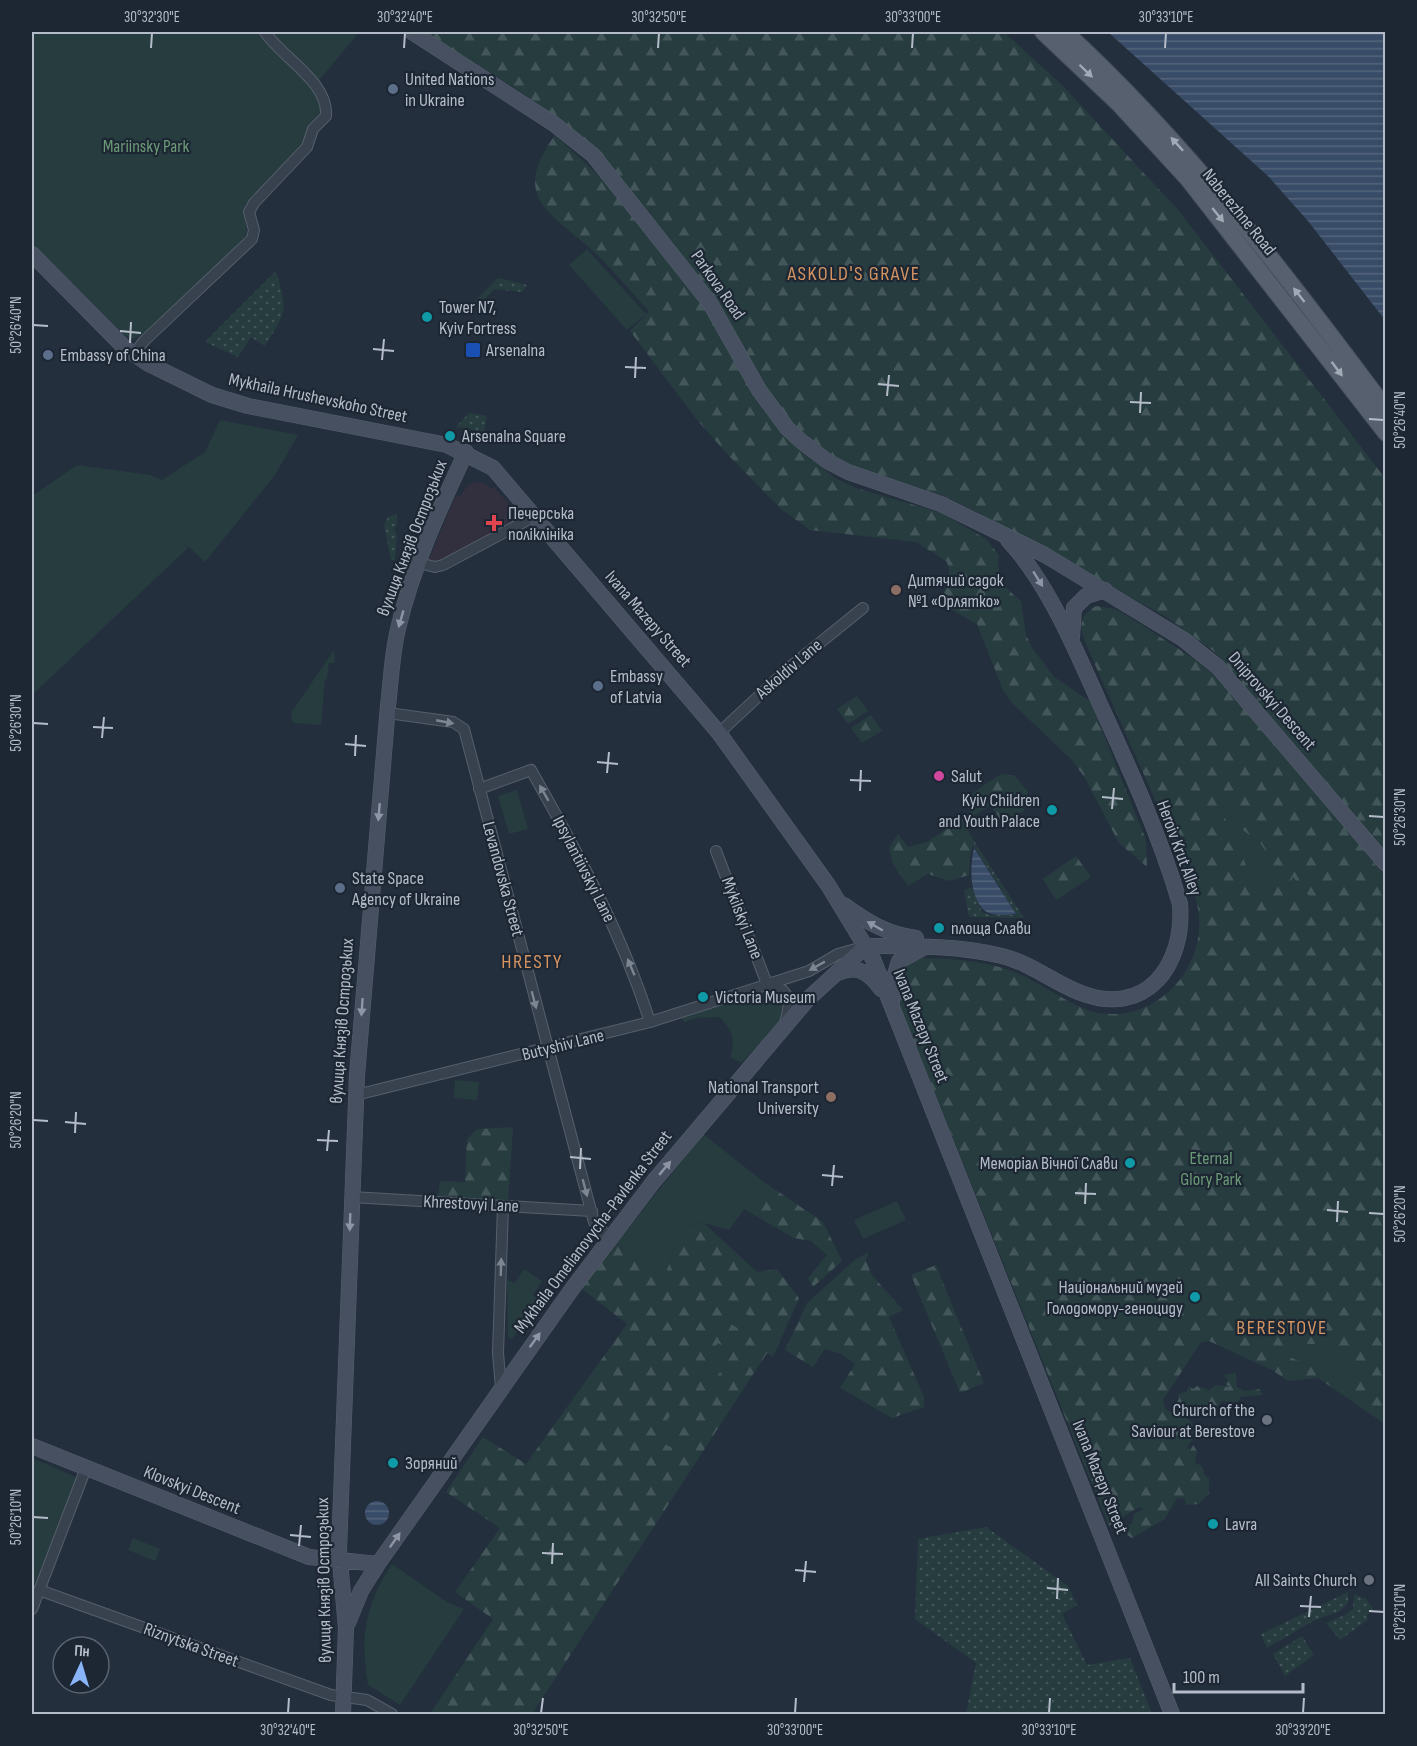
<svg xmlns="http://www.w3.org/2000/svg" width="1417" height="1746" font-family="'Sofia Sans Condensed',sans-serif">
<defs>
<pattern id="grass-dots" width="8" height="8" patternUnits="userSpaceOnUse" patternTransform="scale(1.5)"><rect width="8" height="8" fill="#263c3f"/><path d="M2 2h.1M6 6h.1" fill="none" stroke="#435659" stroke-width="1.8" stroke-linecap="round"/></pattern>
<pattern id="forest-firs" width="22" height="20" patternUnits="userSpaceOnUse" patternTransform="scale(1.5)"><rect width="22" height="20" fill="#263c3f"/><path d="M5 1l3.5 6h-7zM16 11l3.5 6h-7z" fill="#435659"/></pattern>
<pattern id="water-rules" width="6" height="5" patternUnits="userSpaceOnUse" patternTransform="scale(1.5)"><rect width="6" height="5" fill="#394c67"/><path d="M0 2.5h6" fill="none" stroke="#53647b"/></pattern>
</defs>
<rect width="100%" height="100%" fill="#242f3e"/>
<!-- medical -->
<path fill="#32303f" d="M476,482L484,483L492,489L494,487L524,521L434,564L429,560L430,557L456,495L460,496L469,484Z"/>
<!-- grass -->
<path fill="url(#grass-dots)" d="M276,271C288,313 287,309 265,346L251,337L238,357L205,342Z
M498,278L527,285L522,292L494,289L480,304H472Z
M469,413L487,416L484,432L456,427Z
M397,514V526L394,528L397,535L395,560H391L384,525L388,517Z
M974,841L1024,918L969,917L964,891L972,887L982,912L989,915H1017L973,845Z
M986,1527L1068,1586L1077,1605L1062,1614L1087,1665L1130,1658L1152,1714H966L976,1663L915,1619L918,1539Z
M1348,1592V1603L1340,1611L1315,1620L1267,1648L1261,1634Z
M1354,1594L1366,1599L1373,1609L1366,1616L1369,1619L1340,1640L1326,1623L1345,1615L1353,1609Z
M1302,1636L1314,1655L1285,1676L1273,1654Z"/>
<!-- forest -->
<path fill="url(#forest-firs)" d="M424,32H1004L1063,86L1179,211L1385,478V852L1216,653L1168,618L979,513L947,497L849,465L827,454L791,422L770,394L715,298L599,152C547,104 483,69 424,32Z
M555,135L609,185L704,304L771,419L802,452L835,478L856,488L942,513L986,539L999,555L998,567L1005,587L1021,601L1026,635L1033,649L1054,677L1090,701L1094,710L1146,840L1147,867L1119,843L1085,778L1072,760L1012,703L1003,690L977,624L940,603C944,591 954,572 946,561L916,542L810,530L781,509L729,456L698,421L630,331L649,311C631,292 614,271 595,253C551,211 509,200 555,135Z
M1096,606L1115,609L1126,615L1199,662L1214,675L1273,740L1385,876V1424L1318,1378L1288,1381L1272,1370L1209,1341L1201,1342L1163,1400L1165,1408L1170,1412L1179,1399L1178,1394L1186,1392L1189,1386L1193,1389L1197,1386L1209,1390L1216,1385L1230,1387L1225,1384L1228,1379L1223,1375L1236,1373L1237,1387L1245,1391L1259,1389L1263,1395L1241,1397L1237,1403L1222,1401L1217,1407L1195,1409L1185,1416C1196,1424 1198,1436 1187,1446L1190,1449L1193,1445L1197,1451L1195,1463L1202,1466L1205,1476L1209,1478V1493L1199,1504L1185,1505V1499L1177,1498L1165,1519L1132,1538L1127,1535V1526L1132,1524L1134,1514L1144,1509L1139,1507L1109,1526L899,1004C895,981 894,973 913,958C948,958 989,960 1021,975C1045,985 1074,1009 1099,1013C1154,1022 1203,973 1199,917C1198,899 1190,882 1184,865L1085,642C1079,625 1079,616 1096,606Z
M857,696L868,711L848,724L837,709Z
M871,715L882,731L862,743L851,728Z
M1001,774L1015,776L1028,792L1024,811L1003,824L991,805L973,816L962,800Z
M962,819L974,841L970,856L969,875L949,881L928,874L908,886L893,864L889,848L898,834L908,847L927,842Z
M1076,856L1091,877L1056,900L1043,879Z
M513,1127L508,1202L438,1196L440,1181L465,1182L467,1139L477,1129Z
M764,1182L823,1222L842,1261L813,1287L808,1278L827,1255L811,1241L794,1238L744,1209Z
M704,1223L757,1272L777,1269L799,1298L773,1357L767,1353L532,1714H430L493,1619L455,1592L500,1528L446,1492L483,1437L526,1464L627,1324L582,1289L616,1244L639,1263L664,1277L675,1248L690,1225Z
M869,1252L866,1260L871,1274L903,1310L889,1317L924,1397V1407L892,1418L840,1388L855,1364L841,1354L825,1349L813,1367L785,1350L807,1303L856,1259Z
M936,1265L984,1383L960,1393L911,1275Z"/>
<!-- park -->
<path fill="#263c3f" d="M32,32H359L312,89L322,103V111L310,123L303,144L245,205C242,217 249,228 246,239L142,335L134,339L126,337L32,243Z
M587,249L646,314L627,330L569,265Z
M220,420L298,435L275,475L205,562L189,547L32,695V496L77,465L150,475L162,480L205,452Z
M334,650L335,663H329L327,679H325L321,725L295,723L292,721L291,713Z
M517,790L528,829L509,834L498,796Z
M1228,806L1233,809L1243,830L1261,844L1267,853L1273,878L1256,887L1220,807Z
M1293,877L1336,928L1324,927L1289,896V885Z
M762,990H775L784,997L788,1011L779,1025L741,1063L730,1057C736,1039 732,1029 719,1017L696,1018L685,1022L681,1018Z
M455,1080L479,1082L477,1100L454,1098Z
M703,1134L764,1182L729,1230L704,1223L690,1225L675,1248L664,1277L639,1263L616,1244Z
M897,1201L906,1220L863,1239L854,1220Z
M524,1269L542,1281L533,1295L540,1300L512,1339L508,1337L507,1280L515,1283Z
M737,1309L763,1324L755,1338L729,1323Z
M718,1343L732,1352L712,1385L698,1376Z
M1296,1344H1316L1359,1363L1350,1384L1290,1357Z
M676,1406L690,1414L670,1447L656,1438Z
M32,1458L78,1478L32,1590Z
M133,1538L160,1549L155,1561L128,1550Z
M392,1564L447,1602L464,1609L400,1705L368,1685C360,1637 365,1604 392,1564Z"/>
<!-- water -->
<path fill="url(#water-rules)" d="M1108,32H1385V320L1308,221L1269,177Z
M974,848L1016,914C1006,915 990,917 983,909C969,894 970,866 974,848Z
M365 1513a12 12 0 1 1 24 0a12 12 0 1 1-24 0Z"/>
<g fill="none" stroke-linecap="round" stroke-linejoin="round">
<!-- street casing -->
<g stroke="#565f6c" stroke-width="12">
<path id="street" d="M133,355L144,341L252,239L254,230L249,212L254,203L307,147L313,129L326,116C329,82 281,57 265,32
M419,563L435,567L443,565L533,517
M388,713L453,722L464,729L594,1222L609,1238
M719,733L790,667L863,608
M479,789L531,770C578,853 621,931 650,1022
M716,851L767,984
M767,984C792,989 791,1003 785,1023
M356,1095L650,1022L809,971L838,954L863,947
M351,1197L592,1211
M501,1388L498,1353L503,1206
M39,1590L331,1695L367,1700L392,1714
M32,1609L86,1468"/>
</g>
<!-- secondary casing -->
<g stroke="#565f6c" stroke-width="16">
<path id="secondary" d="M412,32L554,124L593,155L710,303L759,390L787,428L801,441L827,461L848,472L941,504L1045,555L1183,639L1218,667L1386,864
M32,254L124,347L147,363L212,395L248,406L447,445L493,468L719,733L828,885L873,959L1172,1714
M1072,637L1074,608L1086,596L1105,590
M844,905C867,922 887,934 916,938
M866,946C911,946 958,945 1002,956C1031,963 1054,983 1081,993C1146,1018 1185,965 1180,904C1160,835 1129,767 1099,702C1075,648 1048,583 1008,540
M838,973C857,964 870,973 881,989
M892,1002V984L899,961L923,948
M32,1446L309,1557L378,1564
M348,1623L361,1591L378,1564L572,1289L654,1181L808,999L866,946
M343,1714L346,1628L339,1550L357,1075L388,706C391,680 392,654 398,629C412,568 440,508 466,452"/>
</g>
<!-- primary casing -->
<g stroke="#414a57" stroke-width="18">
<path id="primary" d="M1043,32L1119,104L1188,179L1386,433
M1065,32C1187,144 1287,276 1386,409"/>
</g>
<!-- street -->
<use href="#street" stroke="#38414e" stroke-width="10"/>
<!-- secondary -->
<use href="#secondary" stroke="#465061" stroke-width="15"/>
<!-- primary -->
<use href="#primary" stroke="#56606e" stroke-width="16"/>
</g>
<!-- one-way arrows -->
<defs><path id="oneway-solid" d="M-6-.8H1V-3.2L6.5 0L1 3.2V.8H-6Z" transform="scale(1.5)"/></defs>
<g fill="#a1aab7">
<use href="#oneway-solid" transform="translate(1086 71) rotate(44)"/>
<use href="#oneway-solid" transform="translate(1177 144) rotate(-132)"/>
<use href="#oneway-solid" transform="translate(1218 215) rotate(51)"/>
<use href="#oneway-solid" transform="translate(1299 295) rotate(-128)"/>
<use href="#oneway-solid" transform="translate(1337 369) rotate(53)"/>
</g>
<g fill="#8e96a5">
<use href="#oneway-solid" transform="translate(1038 579) rotate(58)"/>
<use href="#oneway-solid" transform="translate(401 619) rotate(106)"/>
<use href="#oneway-solid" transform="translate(379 812) rotate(95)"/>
<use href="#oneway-solid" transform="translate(875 926) rotate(-150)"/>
<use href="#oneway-solid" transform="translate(362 1007) rotate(94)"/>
<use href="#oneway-solid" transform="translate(665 1168) rotate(-50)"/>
<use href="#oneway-solid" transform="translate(350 1222) rotate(92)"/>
<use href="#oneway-solid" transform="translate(535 1340) rotate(-54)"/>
<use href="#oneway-solid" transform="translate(395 1540) rotate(-55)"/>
</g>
<g fill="#7c8592">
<use href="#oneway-solid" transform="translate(445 722) rotate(11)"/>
<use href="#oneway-solid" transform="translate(544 793) rotate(-120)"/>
<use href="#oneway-solid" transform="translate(817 966) rotate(151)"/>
<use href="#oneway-solid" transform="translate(631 967) rotate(-113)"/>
<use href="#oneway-solid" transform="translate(534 1000) rotate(75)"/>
<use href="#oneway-solid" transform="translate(585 1188) rotate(75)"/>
<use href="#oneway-solid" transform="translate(501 1267) rotate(-88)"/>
</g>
<!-- ticks -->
<path fill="none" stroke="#b4bcc9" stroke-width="2" d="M151,48L152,33M404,48L405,33M658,48L659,33M912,48L913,33M1165,48L1166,33M33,325L48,326M120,331L141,333M130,343L131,322M373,349L394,351M382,360L384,339M625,367L646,368M635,378L636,357M878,384L899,386M887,396L889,375M1130,402L1151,403M1140,413L1141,392M1369,419L1384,420M33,723L48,724M93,727L113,728M102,738L104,717M345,744L366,746M355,756L356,735M597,762L618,764M607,773L609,752M850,780L871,781M860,791L861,770M1102,797L1123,799M1112,809L1114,788M1369,816L1384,817M33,1120L48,1121M65,1122L86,1124M75,1133L76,1112M317,1140L338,1141M327,1151L329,1130M570,1157L591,1159M580,1169L581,1148M822,1175L843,1177M832,1186L834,1165M1075,1193L1096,1194M1085,1204L1086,1183M1327,1210L1348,1212M1369,1213L1384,1214M1337,1222L1338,1201M33,1517L48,1518M290,1535L311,1537M299,1546L301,1525M542,1553L563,1554M552,1564L553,1543M795,1570L816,1572M804,1582L806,1561M1047,1588L1068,1590M1057,1599L1058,1578M1300,1606L1321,1607M1369,1611L1384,1612M1309,1617L1311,1596M288,1713L289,1698M541,1713L543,1698M795,1713L796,1698M1049,1713L1050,1698M1303,1713L1304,1698"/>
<!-- markers -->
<g fill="#5c6f8a" stroke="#1d2633" stroke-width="2">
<circle cx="393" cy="89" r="6"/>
<circle cx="48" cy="355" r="6"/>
<circle cx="598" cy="686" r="6"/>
<circle cx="340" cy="888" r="6"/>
</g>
<g fill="#0f9aa8" stroke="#1d2633" stroke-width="2">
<circle cx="427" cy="317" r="6"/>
<circle cx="450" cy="436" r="6"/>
<circle cx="1052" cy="810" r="6"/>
<circle cx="939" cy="928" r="6"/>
<circle cx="703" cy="997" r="6"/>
<circle cx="1130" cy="1163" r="6"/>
<circle cx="1195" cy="1297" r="6"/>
<circle cx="393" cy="1463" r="6"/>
<circle cx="1213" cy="1524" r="6"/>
</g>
<rect fill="#1a4fb4" stroke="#1d2633" stroke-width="2" x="465" y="342" width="16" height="16" rx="3"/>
<path fill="#e0444e" stroke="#1d2633" stroke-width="2" d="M491 514h6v6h6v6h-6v6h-6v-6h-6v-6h6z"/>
<g fill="#8d6e63" stroke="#1d2633" stroke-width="2">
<circle cx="896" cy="590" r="6"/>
<circle cx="831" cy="1097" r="6"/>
</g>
<circle fill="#d1479c" stroke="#1d2633" stroke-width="2" cx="939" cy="776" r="6"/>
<g fill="#6b7280" stroke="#1d2633" stroke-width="2">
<circle cx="1267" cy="1420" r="6"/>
<circle cx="1369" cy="1580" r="6"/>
</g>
<g text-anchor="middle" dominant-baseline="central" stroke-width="4.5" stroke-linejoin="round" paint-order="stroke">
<!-- poi labels -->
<g font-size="18" fill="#b4bcc9" stroke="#1d2633" text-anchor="start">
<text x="405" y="79">United Nations<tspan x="405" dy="21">in Ukraine</tspan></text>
<text x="439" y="307">Tower N7,<tspan x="439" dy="21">Kyiv Fortress</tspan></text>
<text x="486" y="350">Arsenalna</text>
<text x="60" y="355">Embassy of China</text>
<text x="462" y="436">Arsenalna Square</text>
<text x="508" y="513">Печерська<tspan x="508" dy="21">поліклініка</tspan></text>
<text x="908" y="580">Дитячий садок<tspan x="908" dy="21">№1 «Орлятко»</tspan></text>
<text x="610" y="676">Embassy<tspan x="610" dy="21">of Latvia</tspan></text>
<text x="951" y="776">Salut</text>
<text x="1040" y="800" text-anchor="end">Kyiv Children<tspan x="1040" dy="21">and Youth Palace</tspan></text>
<text x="352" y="878">State Space<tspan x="352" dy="21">Agency of Ukraine</tspan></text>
<text x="951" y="928">площа Слави</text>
<text x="715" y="997">Victoria Museum</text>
<text x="819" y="1087" text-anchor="end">National Transport<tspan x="819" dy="21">University</tspan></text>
<text x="1118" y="1163" text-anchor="end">Меморіал Вічної Слави</text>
<text x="1183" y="1287" text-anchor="end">Національний музей<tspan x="1183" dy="21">Голодомору-геноциду</tspan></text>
<text x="1255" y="1410" text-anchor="end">Church of the<tspan x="1255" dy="21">Saviour at Berestove</tspan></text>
<text x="405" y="1463">Зоряний</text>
<text x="1225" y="1524">Lavra</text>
<text x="1357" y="1580" text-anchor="end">All Saints Church</text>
</g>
<!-- park labels -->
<g font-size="18" fill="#6b9a76" stroke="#1d2633">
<text x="146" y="146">Mariinsky Park</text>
<text x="1211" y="1158">Eternal<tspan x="1211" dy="21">Glory Park</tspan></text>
</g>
<!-- street labels -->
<g font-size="18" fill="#b4bcc9" stroke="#1d2633">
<text transform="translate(1239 212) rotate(51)">Naberezhne Road</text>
<text transform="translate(718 285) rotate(55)">Parkova Road</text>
<text transform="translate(318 398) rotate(12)">Mykhaila Hrushevskoho Street</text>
<text transform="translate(412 538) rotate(-69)">вулиця Князів Острозьких</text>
<text transform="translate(648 619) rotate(49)">Ivana Mazepy Street</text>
<text transform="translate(789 669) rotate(-41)">Askoldiv Lane</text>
<text transform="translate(1272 701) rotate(49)">Dniprovskyi Descent</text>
<text transform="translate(1179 848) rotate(70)">Heroiv Krut Alley</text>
<text transform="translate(584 869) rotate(63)">Ipsylantiivskyi Lane</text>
<text transform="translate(503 879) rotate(75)">Levandovska Street</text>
<text transform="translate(742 918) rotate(69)">Mykilskyi Lane</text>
<text transform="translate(342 1021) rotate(-86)">вулиця Князів Острозьких</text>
<text transform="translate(921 1026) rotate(68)">Ivana Mazepy Street</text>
<text transform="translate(563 1045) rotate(-14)">Butyshiv Lane</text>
<text transform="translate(471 1204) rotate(3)">Khrestovyi Lane</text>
<text transform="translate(593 1232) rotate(-53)">Mykhaila Omelianovycha-Pavlenka Street</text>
<text transform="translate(1100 1477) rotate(68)">Ivana Mazepy Street</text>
<text transform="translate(192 1490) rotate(22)">Klovskyi Descent</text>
<text transform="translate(324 1580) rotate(-91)">вулиця Князів Острозьких</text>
<text transform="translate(191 1645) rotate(20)">Riznytska Street</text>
</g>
<!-- neighbourhood labels -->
<g font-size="20" letter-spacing="1.5" fill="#d59563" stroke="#1d2633">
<text x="854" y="274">ASKOLD'S GRAVE</text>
<text x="532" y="962">HRESTY</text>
<text x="1282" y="1328">BERESTOVE</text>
</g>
</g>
<!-- border -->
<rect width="1417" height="1746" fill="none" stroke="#1d2633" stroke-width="66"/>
<!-- north arrow -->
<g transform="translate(81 1665) rotate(4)"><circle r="28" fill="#1d2633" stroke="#59626f" stroke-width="1.5"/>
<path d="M0-4.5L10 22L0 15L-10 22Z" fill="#8ab4f8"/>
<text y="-9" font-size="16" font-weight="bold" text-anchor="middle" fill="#b4bcc9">Пн</text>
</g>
<!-- scale -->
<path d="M1174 1683v9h129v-9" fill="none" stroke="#b4bcc9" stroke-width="3"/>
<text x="1183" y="1683" font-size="18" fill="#b4bcc9" stroke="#1d2633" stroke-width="4.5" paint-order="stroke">100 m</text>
<rect x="33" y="33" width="1351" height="1680" fill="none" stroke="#b4bcc9" stroke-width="2"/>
<g font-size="15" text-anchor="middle" fill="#b4bcc9">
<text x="152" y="22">30°32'30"E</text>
<text x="405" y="22">30°32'40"E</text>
<text x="659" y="22">30°32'50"E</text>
<text x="913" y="22">30°33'00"E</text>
<text x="1166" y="22">30°33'10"E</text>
<text transform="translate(16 325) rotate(-90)" y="5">50°26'40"N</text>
<text transform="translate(1400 420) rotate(-90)" y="5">50°26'40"N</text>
<text transform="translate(16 723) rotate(-90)" y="5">50°26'30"N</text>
<text transform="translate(1400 817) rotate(-90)" y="5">50°26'30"N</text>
<text transform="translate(16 1120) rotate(-90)" y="5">50°26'20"N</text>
<text transform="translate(1400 1214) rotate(-90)" y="5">50°26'20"N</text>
<text transform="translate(16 1517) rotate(-90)" y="5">50°26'10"N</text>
<text transform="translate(1400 1612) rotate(-90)" y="5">50°26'10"N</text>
<text x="288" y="1735">30°32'40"E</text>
<text x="541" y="1735">30°32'50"E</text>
<text x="795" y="1735">30°33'00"E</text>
<text x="1049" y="1735">30°33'10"E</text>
<text x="1303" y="1735">30°33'20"E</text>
</g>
</svg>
